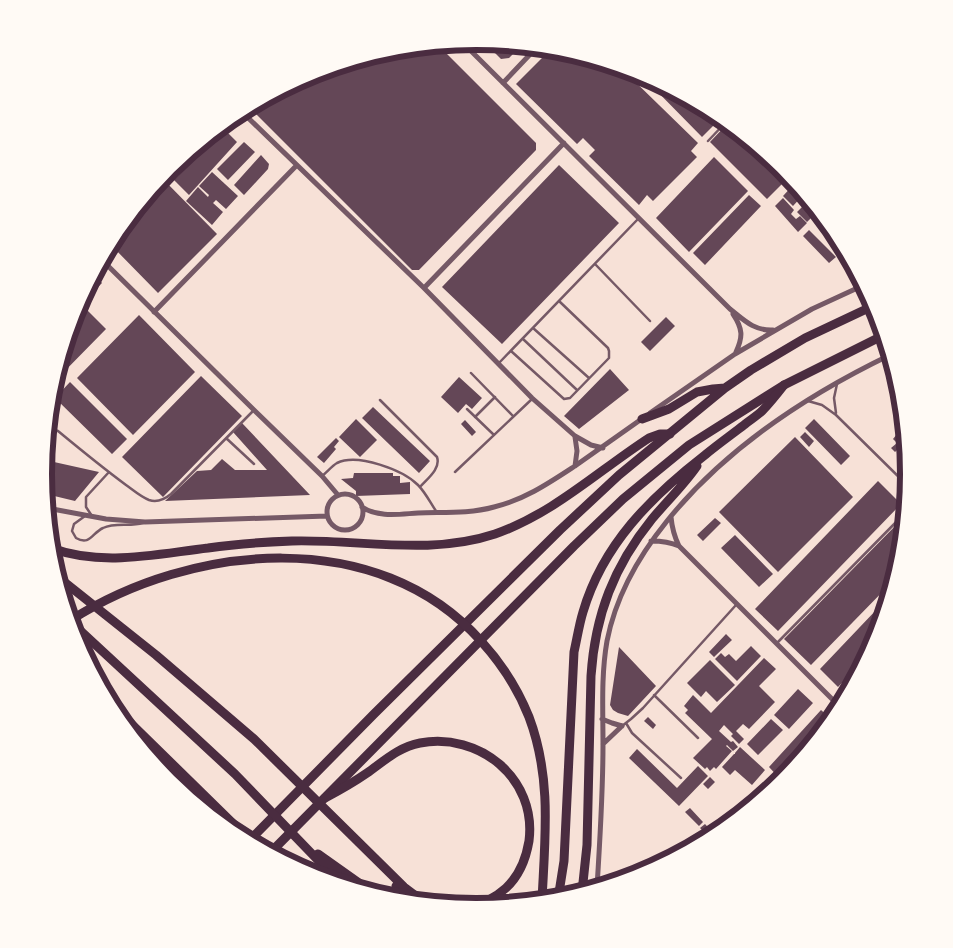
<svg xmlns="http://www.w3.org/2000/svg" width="953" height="948" font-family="Mulish,sans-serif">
<rect width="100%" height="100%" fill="#f7e1d7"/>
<!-- building -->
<path fill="#644757" d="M484,42L521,46L509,58L501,59Z
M438,45L536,143V150L419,270H412L249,107L311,74L392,50Z
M551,49L561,50L620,67L698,143L691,151L697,157L653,201L647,195L639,205L589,156L595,150L583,138L577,144L516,84Z
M647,77L716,114L721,118L702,137L645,79Z
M728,123L785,181L767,199L710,142Z
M222,127L237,142L189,195L174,180L189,165L187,163Z
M244,142L255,152L228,180L217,169Z
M261,155L269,164L268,169L244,195L234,185Z
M714,157L748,191L689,252L656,218Z
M559,165L619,223L502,344L442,287Z
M212,172L238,196L226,209L216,200L213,203L223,212L212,225L186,201L198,187L208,197L209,195L199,186Z
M162,178L217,234L158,293L111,245L117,233Z
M795,183L804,194L793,206L783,196Z
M749,195L761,206L705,265L693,253Z
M783,198L794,210L791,214L796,219L800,216L807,223L798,232L775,206Z
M809,200L818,211L807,222L797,212Z
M809,230L836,257L829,263L803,236Z
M97,277L102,283L88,297L85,293L90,284Z
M80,303L106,329L54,382L77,308Z
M139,315L195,372L133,435L77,378Z
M666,317L675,326L650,351L641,342Z
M610,369L629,390L579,429L564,416Z
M201,376L242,416L163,497L122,457Z
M459,377L482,398L472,409L466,404L458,413L441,397Z
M70,382L127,439L112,454L55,398Z
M373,407L430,461L419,473L362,418Z
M356,419L377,440L360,457L339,437Z
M814,419L850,456L841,465L805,428Z
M465,420L476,432L472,436L461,424Z
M242,423L310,495L165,501L197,471L211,470L222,459L235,470H267L233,432Z
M805,432L814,441L809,447L800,437Z
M897,434L905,442L895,452L891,448L897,443L893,439Z
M795,437L853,497L778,572L719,512Z
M336,438L339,441L334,447L336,449L324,463L317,457Z
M905,452L907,454L908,460L903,465L898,460Z
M45,460L99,472L75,501L46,494L44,474Z
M354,473H393V476H400V483L410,482V494L356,496V491L341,479L353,478Z
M878,481L901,504L778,631L755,609Z
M905,516L901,559L894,580L811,665L784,639Z
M715,518L721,523L703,541L697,535Z
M735,535L773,574L759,587L721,548Z
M878,608L884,614L876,640L868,656L838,687L820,669Z
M726,634L732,640L714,657L709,652Z
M751,646L761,656L737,681L715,659L721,653L725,657L729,654L736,661Z
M619,647L656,686L628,716L618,713L613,710L610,705Z
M764,658L776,669L759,686L775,702L749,729L743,724L736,731L744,739L739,744L731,736L733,734L724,725L719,731L731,742L733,741L738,747L733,751L727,745L726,746L732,751L716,769L714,767L710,771L707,767L705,769L693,758L712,739L685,713L688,710L684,706L693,695L711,713Z
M710,660L735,685L717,702L706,691L701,697L687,683Z
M798,689L813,703L789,729L774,715Z
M821,710L832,720L782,781L769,767Z
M648,717L656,725L653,729L644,721Z
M771,719L783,730L758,755L747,744Z
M740,747L765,770L752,785L735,770L730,775L722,767L734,754H735V753Z
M637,749L677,788L698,766L708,776L679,806L629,758Z
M710,777L715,782L708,789L703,784Z
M690,808L703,822L699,826L685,812Z
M705,824L715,835L710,838L700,828Z"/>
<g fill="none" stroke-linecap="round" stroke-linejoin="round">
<!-- service -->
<path stroke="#755966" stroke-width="2.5" d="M645,77L646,76
M708,141L726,122
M749,141L785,177
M595,264L650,321
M533,328L589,378
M523,339L577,390
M511,351L564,399L570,398L609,358V351L608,348L559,301
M498,364L638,219
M471,373L513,416
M380,400L437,457C441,469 427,479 420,487
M808,401L822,405L836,415L908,486
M467,409L494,435
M836,413L834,398L837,384
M475,417L495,397
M48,428L58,431C81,450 103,468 126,485C133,490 141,497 149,500C158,503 165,499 171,494L254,410
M226,438L254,464
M455,472L532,399
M322,476C327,472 332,466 337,463C358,453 403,470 418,485C425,492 430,502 436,511
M85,516L74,524L72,531L76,538C90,546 92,533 103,528C115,522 130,527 143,523
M92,516L86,507V497L109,472
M777,643L905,513
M654,695L698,738
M626,723L632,733L681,778
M622,726L631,719L643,708L736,605"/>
<!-- minor -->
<path stroke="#755966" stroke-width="5" d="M463,43L730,309C744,320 754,331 773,330
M503,83L537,47
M241,111L424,288L532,398L575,436L591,445L603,448
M102,260L254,410L322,476L338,495
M424,288L564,143
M154,312L297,165
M733,314C743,329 743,337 736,352
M650,413L735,354L812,309L864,285
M575,437L577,451L575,466
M327 512a18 18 0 1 1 36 0a18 18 0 1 1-36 0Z
M362,507C378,518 400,514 418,513C443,512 469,514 494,507C524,500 549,483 575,466C598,450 620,434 643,418
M47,508L106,519L145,522L327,516
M671,517C672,528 674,536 679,546L840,707
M651,541C661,541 670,542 679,546
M602,719L612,723L622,726
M603,744L622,726
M597,887C600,840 603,792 603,744C603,710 601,675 607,641C616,595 638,557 667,521C726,448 807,395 890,355"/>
<!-- trunk -->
<path stroke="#4a2c40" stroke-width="9" d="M642,419L669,409L697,392L713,389L725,388
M249,841L374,714L560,530L619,475L725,388L751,370L805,338L875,305
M271,852L574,546L623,499L689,445L784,385L884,335"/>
<!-- motorway -->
<path stroke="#4a2c40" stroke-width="9" d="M51,548C103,567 156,554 208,548C236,544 264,542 292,541C360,539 429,556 495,534C553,514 598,471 649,438L660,434H670
M58,577L156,655L254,739L404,887L416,896L428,902
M71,620C191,543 378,525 481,641C501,663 518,689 529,717C552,778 545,837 542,900
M72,623L235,774L340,883
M111,704L253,843
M325,798C340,790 354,782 367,773C384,761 399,747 420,743C479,732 537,778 529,841C526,859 520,875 506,888C496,897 483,904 469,906
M318,854L373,893
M396,886L409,900
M582,892L587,845L591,676C595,615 614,566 652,519C667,501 684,485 697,466
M558,899L564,861L574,652C577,639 579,625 583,612C603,544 651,497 705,455C717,445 731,435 744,425C750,420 757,416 762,411C770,403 777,394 784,385"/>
</g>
<!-- crop -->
<path d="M0 0H953V948H0ZM52 474a424 424 0 1 1 848 0a424 424 0 1 1-848 0Z" fill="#fffaf5" fill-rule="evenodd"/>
<path fill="none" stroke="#4a2c40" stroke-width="6" d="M52 474a424 424 0 1 1 848 0a424 424 0 1 1-848 0Z"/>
</svg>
